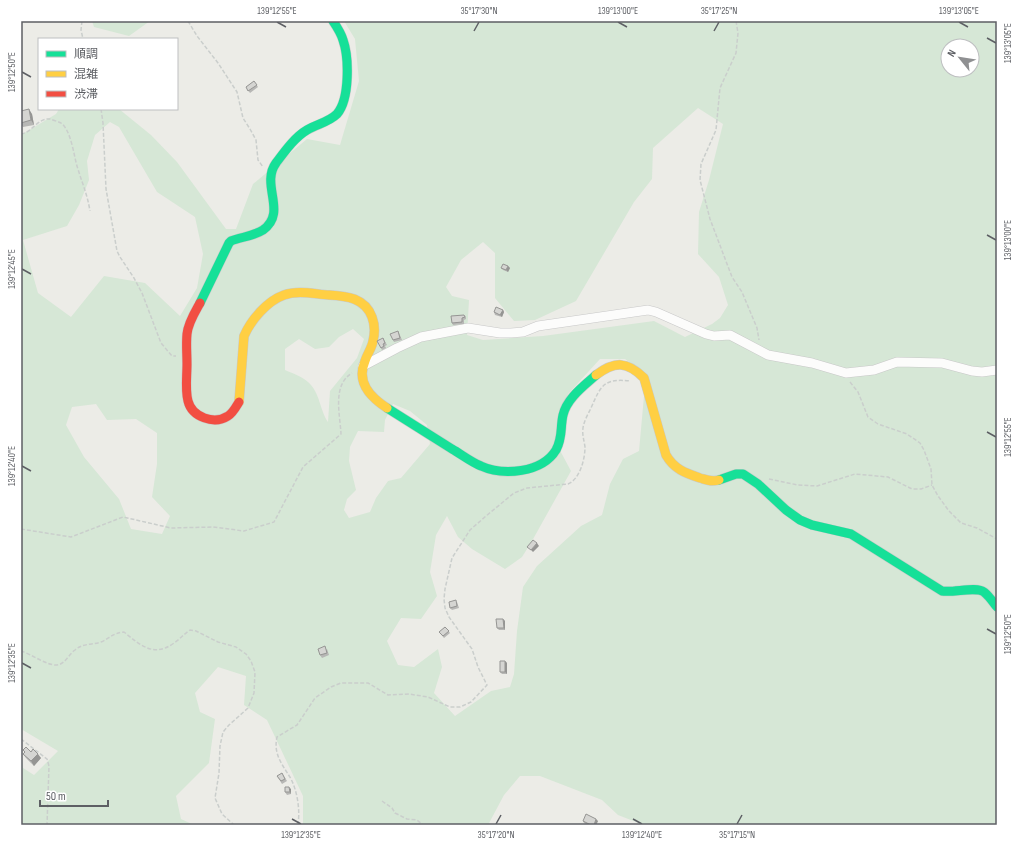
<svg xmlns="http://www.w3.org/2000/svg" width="1018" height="846" font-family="'Sofia Sans Condensed','Noto Sans JP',sans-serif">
<rect width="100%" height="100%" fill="#ecece7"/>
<!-- green -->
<path fill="#d6e7d6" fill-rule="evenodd" d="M92,21H150L129,36L94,27Z
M344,21H997V825H642L641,824L618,815L602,800L540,776H520L504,795L488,825H303V796L267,720L244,705L246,676L218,667L195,693L200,712L215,719L209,763L176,796L181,819L194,825H21V755L23,768L34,775L58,751L21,729V135L56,114L59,109H119L151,135L177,162L226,229H236L253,184L307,139L340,145L359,81L355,39ZM948,46H972V70H948ZM698,108L723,124L709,180L699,212L698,254L719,277L728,305L720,318L712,324L685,337L654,321L543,336L483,340L467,335L469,300L452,296L446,287L461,260L483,242L495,253V298L514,321L535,320L576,301L634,202L652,179L653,148ZM110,122L119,127L157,192L195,217L203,254L197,288L180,316L145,283L104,276L71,317L38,293L23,240L67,226L79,205L89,180L87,161L95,135ZM353,329L364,339L357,358L330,391L328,422C320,411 320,392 308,382C303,377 292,373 285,370V349L299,339L315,349L329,347L339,337ZM600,359H625L646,374L639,451L623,459L610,484L602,515L581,526L537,566L523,587L517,631L514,674L510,687L491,691L455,716L434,693L442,667L438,649L414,667L398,665L387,641L401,618L421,619L437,596L430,572L436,535L447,516L458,537L472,549L505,569L522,557L532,541L571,471L556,443L568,394ZM96,404L107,420L136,419L157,433V464L152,497L170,516L162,534L131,529L119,499L84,457L66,425L72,407ZM393,404L410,411L427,425L430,444L401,478L388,481L376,498L370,512L349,518L344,510L347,499L356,490L349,461L350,447L358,431L384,432L385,420Z"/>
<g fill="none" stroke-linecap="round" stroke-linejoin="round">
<!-- street casing -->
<g stroke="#c8c8c8" stroke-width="10">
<path id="street" d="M363,366L397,348L421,337L468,328L500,333H511L523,332L538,326L648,310L656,312L706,334L714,336L730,335L768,355L812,363L846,373L874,370L897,362L942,363L972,371L982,372L997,370"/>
</g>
<!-- fast casing -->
<g stroke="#c8c9c9" stroke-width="10">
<path id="fast" d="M200,303L229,243L231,241C241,237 254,236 263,230C288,212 260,185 276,163C285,151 295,137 307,130C317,124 329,122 337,114C350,99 349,57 343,40C341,33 337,27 333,21
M387,408C409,422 430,435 452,449C461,454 471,462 481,466C503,476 542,473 556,450C563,437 560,428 563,415C567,398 584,386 596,375
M719,480L736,474H743L758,484L786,510L800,520L812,525L851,534L942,591C954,593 976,586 984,592C989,596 993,602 997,607"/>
</g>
<!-- slow casing -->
<g stroke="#c8c9c9" stroke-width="10">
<path id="slow" d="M596,375C615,361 627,361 644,378L666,455C674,469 685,473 700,478C707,480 711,482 719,480
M239,402L244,336C251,320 267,301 284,295C298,290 314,294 329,295C347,296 365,298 372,317C375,325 375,333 373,341C372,348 367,354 365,361C356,382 370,397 387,408"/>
</g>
<!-- jam casing -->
<g stroke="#c8c9c9" stroke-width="10">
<path id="jam" d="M200,303C195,312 188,323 187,334C186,344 187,354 187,364C187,376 185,390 188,401C192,417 214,425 228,416C233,413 236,407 239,402"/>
</g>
<!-- path -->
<path stroke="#cacecc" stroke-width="1.5" stroke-dasharray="4 2" stroke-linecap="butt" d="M82,21L81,30L83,39
M188,21L197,36L218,63L237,92L243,118L250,129L256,140L258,160L263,167
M736,21L738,33L736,53L720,88L716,130L701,164L700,180L710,219L732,277L742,292L757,328L759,340
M101,109L103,123L106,189L117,251L120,257L134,278L142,293L161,343L172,356H176
M21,134C33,132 37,118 50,119C53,120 59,122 61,123C71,130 74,156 77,166C82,183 87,193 90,211
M850,382L858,392L868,417L878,424L907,434L920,443L924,450L931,469L932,485L938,496L949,511L961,523L977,528L997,539
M769,479L798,485L817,486L855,474L888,477L912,489H921L932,485
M21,529L71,537L123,517L171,528L213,527L244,531L274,522L303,467L341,434C340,414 332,385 352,373
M21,651C31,654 46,665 56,665C65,665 68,655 75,650C83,643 92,645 101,642C110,638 113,633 124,632C140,645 154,658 174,643C180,639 184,634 190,630L196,631L218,642L236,647L246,654L251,661L255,672L254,693L248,708L229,725L223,732L220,746L219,773L215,798L222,814L234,825
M21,739L47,759L49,766L47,825
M382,801L392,808L395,813L407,819L417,820L423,825
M298,825C300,811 298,793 291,779C283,765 273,755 277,737L297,725L315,698L331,687L341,683H368L388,695L409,694L428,697L450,707H460L471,702L487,685L478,667L472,649L449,617L445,608L444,599L445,589L452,558L470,530L486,516L514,493L527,488L568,484C580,479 585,459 585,447C584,440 582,434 583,428C584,421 588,414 591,408C601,385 604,378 631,381"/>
<!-- street -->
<use href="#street" stroke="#fcfcfb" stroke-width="9"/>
<!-- fast -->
<use href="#fast" stroke="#16e098" stroke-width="9"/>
<!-- slow -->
<use href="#slow" stroke="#ffcf43" stroke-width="9"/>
<!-- jam -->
<use href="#jam" stroke="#f24e42" stroke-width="9"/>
</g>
<!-- wall -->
<path fill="#b7b7b5" d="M254,81L258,87L250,93L246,87Z
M21,111L32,114L34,125L23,127L21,124Z
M508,266L510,268L508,272L503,270L501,268Z
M503,310L504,312L502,317L495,315L494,312Z
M464,315L466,317V319L464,320V324L453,325L452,323Z
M398,331L399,333L402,340L394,342L393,340Z
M383,338L387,345L385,346L386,348L382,350L381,348Z
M457,602L459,608L452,610L450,608Z
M503,619L505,621V630H499L497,628Z
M445,627L450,633L444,638L439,632Z
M327,649L329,655L322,658L320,655Z
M505,661L507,663V674H502L500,672Z
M23,750L31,752L41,758L34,766L26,758L23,754L25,752Z
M282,773L287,781L282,784L277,776Z
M291,789V794L287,795L285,792Z
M583,821H598L596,825H588L584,823Z"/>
<!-- shaded-wall -->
<path fill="#959593" d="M29,109L32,114L34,125L31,120Z
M508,266L510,268L508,272L506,270Z
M503,310L504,312L502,317L500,315Z
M537,543L539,546L533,552L531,550Z
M503,619L505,621V630L504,628Z
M505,661L507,663V674L505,672Z
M38,754L41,758L34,766L31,761Z
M289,787L291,789V794L290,792Z
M596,819L598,821L596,825H594Z"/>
<!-- building -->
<path fill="#d5d5d2" stroke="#959593" d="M254,81L257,85L248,91L246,87Z
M29,109L31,120L21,123V111Z
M503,264L508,266L506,270L501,268Z
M496,307L503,310L500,315L494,312Z
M464,315L465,317L462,318V322L452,323L451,316Z
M398,331L400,338L393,340L390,334Z
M383,338L385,343L383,344L384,346L381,348L377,341Z
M533,540L537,543L531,550L527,547Z
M456,600L457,606L450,608L449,602Z
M496,619H503L504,628H497Z
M445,627L449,631L443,636L439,632Z
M325,646L327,653L320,655L318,649Z
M500,661H505V672H500Z
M26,747L31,752L33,749L38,754L31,761L23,754L25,752L23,750Z
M282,773L285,779L281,781L277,776Z
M285,787H289L290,792H285Z
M586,814L596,819L594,825H591L583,821Z"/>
<!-- ticks -->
<path fill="none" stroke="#5d5f64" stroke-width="1.5" d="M277,22L286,27M618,22L627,27M959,22L968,27M474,31L479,22M714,31L719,22M987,38L996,43M22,72L31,77M987,235L996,240M22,269L31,274M987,432L996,437M22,466L31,471M987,629L996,634M22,663L31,668M292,819L301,824M633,819L642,824M496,824L501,815M737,824L742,815"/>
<!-- border -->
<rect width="1018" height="846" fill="none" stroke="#ffffff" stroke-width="44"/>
<!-- legend -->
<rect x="38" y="38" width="140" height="72" fill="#ffffff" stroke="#bebfc1"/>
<rect x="46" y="51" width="20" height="6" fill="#16e098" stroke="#bebfc1"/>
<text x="74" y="58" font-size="12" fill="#5d5f64">順調</text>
<rect x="46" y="71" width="20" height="6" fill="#ffcf43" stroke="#bebfc1"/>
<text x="74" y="78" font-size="12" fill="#5d5f64">混雑</text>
<rect x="46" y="91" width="20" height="6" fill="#f24e42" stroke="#bebfc1"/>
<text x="74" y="98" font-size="12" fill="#5d5f64">渋滞</text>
<!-- north arrow -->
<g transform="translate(960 58) rotate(300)"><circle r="19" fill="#ffffff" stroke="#bebfc1"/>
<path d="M0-3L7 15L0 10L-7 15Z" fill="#8f9092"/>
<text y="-6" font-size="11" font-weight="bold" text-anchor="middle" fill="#5d5f64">N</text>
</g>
<!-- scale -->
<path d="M40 800v6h68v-6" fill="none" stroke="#5d5f64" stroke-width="2"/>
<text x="46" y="800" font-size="12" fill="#5d5f64" stroke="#ffffff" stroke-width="3" paint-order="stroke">50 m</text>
<rect x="22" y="22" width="974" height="802" fill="none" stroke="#5d5f64" stroke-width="1.5"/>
<g font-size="10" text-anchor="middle" fill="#5d5f64">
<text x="277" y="14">139°12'55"E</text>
<text x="479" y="14">35°17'30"N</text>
<text x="618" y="14">139°13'00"E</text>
<text x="719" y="14">35°17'25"N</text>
<text x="959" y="14">139°13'05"E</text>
<text transform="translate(1007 43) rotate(-90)" y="4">139°13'05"E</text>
<text transform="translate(11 72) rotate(-90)" y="4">139°12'50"E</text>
<text transform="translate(1007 240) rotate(-90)" y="4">139°13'00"E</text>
<text transform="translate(11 269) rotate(-90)" y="4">139°12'45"E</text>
<text transform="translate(1007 437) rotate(-90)" y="4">139°12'55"E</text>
<text transform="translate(11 466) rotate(-90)" y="4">139°12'40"E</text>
<text transform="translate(1007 634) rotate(-90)" y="4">139°12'50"E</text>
<text transform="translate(11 663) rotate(-90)" y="4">139°12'35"E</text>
<text x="301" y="838">139°12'35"E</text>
<text x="496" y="838">35°17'20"N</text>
<text x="642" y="838">139°12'40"E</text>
<text x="737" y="838">35°17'15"N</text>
</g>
</svg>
